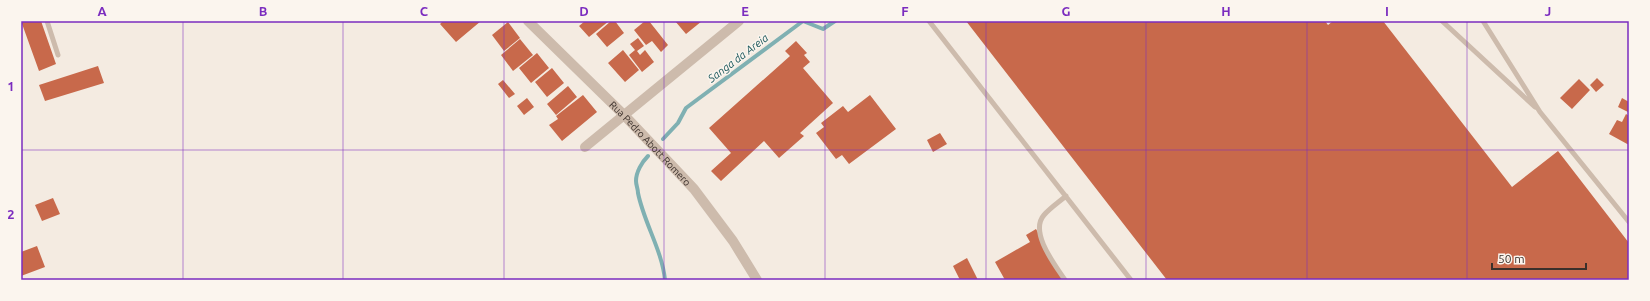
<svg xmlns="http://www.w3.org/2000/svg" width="1650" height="301" font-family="Ubuntu,sans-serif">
<rect width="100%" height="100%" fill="#f4ebe1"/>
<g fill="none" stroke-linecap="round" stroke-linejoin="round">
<!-- stream -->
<path stroke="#7fb0b2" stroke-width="4" d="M663,139L678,123L686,108L803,21L823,29L835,21
M648,156C642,162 636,172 636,181C636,185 638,189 638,193C644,223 662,250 665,280"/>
</g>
<!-- building -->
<path fill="#c8694b" d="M21,21H41L56,64L39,71Z
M443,21H481L456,42L440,24Z
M585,21H609L589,37L579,26Z
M611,21H615L624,33L607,47L596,34Z
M645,21H649L668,45L661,52L652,41L646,45L634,30Z
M675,21H702L686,34Z
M966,21H1325L1328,25L1333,21H1383L1512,187L1558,151L1629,243V280H1167Z
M508,22L520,38L504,51L492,35Z
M638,38L644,46L637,51L640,55L645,50L654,62L642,72L629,55L635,50L630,44Z
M520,39L533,55L513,71L501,55Z
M796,41L807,53L804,55L810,62L803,68L833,103L800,133L804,136L779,158L764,141L721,181L711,171L731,153L709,128L790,56L785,51Z
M623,50L639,70L625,82L608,63Z
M537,53L549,68L531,83L519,68Z
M98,66L104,83L45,101L39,85Z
M552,68L564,83L547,97L535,82Z
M1597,78L1604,85L1596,92L1590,85Z
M1579,79L1590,90L1572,109L1560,98Z
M503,80L515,94L509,98L498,84Z
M568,86L577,97L556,115L547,104Z
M583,95L597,112L562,141L549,125L558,119L556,116Z
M870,95L896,129L849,164L842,155L836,159L816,133L824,127L821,123L843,106L848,112Z
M527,98L534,107L524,115L517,106Z
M1622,98L1629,102L1628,112L1618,107Z
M1626,114L1629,116V145L1609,134L1617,120L1622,122Z
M940,133L947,144L933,152L927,140Z
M53,198L60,214L42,221L35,205Z
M1036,229L1065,280H1005L995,262L1030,242L1026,235Z
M37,246L45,267L21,276V252Z
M967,258L978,280H960L953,266Z"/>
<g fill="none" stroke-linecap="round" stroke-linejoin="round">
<!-- service -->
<path stroke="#cdbbac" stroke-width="5" d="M47,21L58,55
M929,21L1131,280
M1442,21L1535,107
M1483,21L1540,112L1629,222
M1065,280C1055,265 1029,232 1044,215C1050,208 1059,202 1066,196"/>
<!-- minor -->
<path stroke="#cdbbac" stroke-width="10" d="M585,147L739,21"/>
<!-- tertiary -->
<path stroke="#cdbbac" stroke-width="10" id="s1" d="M528,21L625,116L694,189L733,241L757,280"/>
</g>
<!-- grid -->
<path fill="none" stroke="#7b2cbf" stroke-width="1" stroke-opacity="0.55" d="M183,21V280M343,21V280M504,21V280M664,21V280M825,21V280M986,21V280M1146,21V280M1307,21V280M1467,21V280M21,150H1629"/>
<g text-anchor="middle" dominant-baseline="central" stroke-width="3" stroke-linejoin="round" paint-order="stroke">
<!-- street labels -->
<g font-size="10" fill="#3b302b" stroke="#fbf5ee">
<text stroke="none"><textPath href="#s1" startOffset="173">Rua Pedro Abott Romero</textPath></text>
</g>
<!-- water labels -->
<g font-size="11" font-style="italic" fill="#1f5a5e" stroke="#fbf5ee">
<text transform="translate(738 58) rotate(-37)">Sanga da Areia</text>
</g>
</g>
<!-- border -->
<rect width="1650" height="301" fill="none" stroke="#fbf5ee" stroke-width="44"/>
<!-- scale -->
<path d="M1492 263v6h94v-6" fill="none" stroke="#3b302b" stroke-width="2"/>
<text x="1498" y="263" font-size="12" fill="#3b302b" stroke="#fbf5ee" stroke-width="3" paint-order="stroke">50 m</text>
<rect x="22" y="22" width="1606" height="257" fill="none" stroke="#7b2cbf" stroke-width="1.5"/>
<g font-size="13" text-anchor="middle" font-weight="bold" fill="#7b2cbf">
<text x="102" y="16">A</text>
<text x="263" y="16">B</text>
<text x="424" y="16">C</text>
<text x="584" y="16">D</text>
<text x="745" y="16">E</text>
<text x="905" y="16">F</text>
<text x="1066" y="16">G</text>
<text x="1226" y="16">H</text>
<text x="1387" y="16">I</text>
<text x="1548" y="16">J</text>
<text x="11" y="91">1</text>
<text x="11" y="219">2</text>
</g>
</svg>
